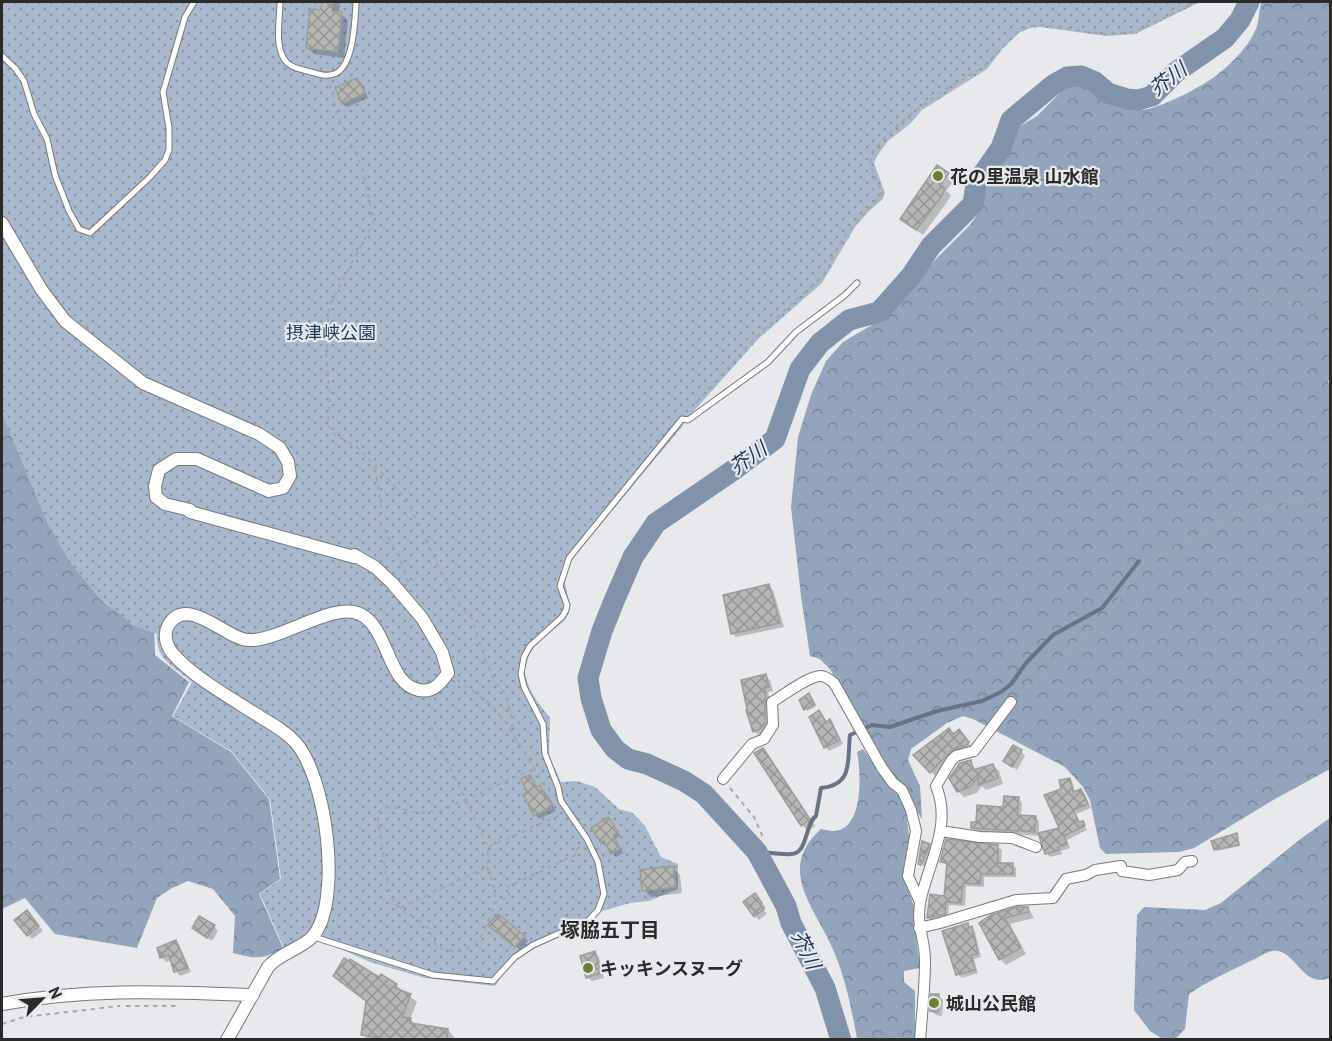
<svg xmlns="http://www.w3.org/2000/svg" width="1332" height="1041" font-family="'PT Sans','Noto Sans JP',sans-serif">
<defs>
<pattern id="forest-crowns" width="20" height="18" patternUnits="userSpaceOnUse" patternTransform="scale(1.5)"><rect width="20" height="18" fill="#93a4bd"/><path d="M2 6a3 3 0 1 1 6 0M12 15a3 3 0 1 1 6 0" fill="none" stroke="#78869a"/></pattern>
<pattern id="park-dots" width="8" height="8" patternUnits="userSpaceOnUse" patternTransform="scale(1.5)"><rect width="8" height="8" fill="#a8b8cd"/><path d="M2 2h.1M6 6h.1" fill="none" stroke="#8996a7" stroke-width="1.8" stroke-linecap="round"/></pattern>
<pattern id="building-cross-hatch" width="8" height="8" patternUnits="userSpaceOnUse" patternTransform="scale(1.5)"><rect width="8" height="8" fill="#b6b7b4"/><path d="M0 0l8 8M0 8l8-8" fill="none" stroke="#949593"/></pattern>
</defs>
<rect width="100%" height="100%" fill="#e7e9ec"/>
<!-- forest -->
<path fill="url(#forest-crowns)" d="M1262,2H1330V379L1328,381L1330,388V769L1275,799L1194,848L1179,852L1106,854L1100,848L1090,800L1083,787L1065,767L973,719L963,716L947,723L911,749L908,760L920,786L922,819L871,742L830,669L820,659L810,656L801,596L791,507L798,437L811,395L826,361L843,342L887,316L929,266L970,225L979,212L984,187L1017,128L1037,116L1065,88L1074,83C1096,90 1114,108 1138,110C1155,112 1203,86 1217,75C1232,63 1249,46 1256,29C1260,20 1258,10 1262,2Z
M2,253L154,618L155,655L189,682L172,716L231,752L269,799L280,879L259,894L283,948C262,960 256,959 233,953L235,916L213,889L188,881L172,888L157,898L137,948L55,934L25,898L2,909Z
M863,749L890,787L900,797L906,813L910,843L904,866L907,887L916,912L915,929L920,968L904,971V982L915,991V1039H857C852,1011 846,981 835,954C818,910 774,871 821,829C825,830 831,831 835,831C864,828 861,772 857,752Z
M1330,818V978C1300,989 1297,948 1272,951C1266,952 1259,957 1255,959C1232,970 1209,980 1189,994L1185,1029L1176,1038H1161L1150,1031L1134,1010L1137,915L1144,907L1205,910L1221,903L1303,837Z"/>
<!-- park -->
<path fill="url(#park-dots)" d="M2,2H1200L1135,34L1106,36L1040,27L1030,28L1019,33L1003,48L987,69L922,110L911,123L888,141L877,156L874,163L885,193L882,200L869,211L855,227L822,283L759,338L693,412L681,428L571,560L564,580L570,605L569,613L564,621L539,641L530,653L524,670L529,687L537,701L550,718L549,756L561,782L577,781L595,787L619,809L633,813L645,826L661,857L678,864V889L649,901L630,903L602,911L592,922L539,946L522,955L507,969L495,986L425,978L370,962L325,942L304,938L284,948L260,894L281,879L270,799L231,751L173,716L192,682C175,667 155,660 157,634L132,625L123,616L106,605L99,598L69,561L46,520L2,414Z"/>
<!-- shadow -->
<path fill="#0003" d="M324,2H336L340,5L339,13L348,20L344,58L314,54L308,48L323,11Z
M357,79L362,84L368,98L348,107L343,103Z
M938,167L954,181L946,191L951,195L947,202L923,235L908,225Z
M769,586L773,590L784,627L736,637L732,633Z
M766,676L770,680L773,691L768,692L770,702L769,728L767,732L758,735L754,731Z
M811,697L815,707L807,711L806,709Z
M819,712L827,723L830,721L833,725L843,744L829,751L826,747Z
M953,735H963L972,747L955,754L935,776L916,755Z
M762,750L769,756L815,826L808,831L802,825Z
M1021,751L1025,756L1017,770L1005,761Z
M970,761L977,771L993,765L999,771L1003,784L986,790L982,786L977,793L964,797L958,791Z
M530,777L537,788L539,787L544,791L556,811L539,819L535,815L529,793Z
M1069,779L1073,783L1075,793L1081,791L1085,794L1091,808L1076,814L1080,823H1082L1087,830L1067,840L1070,848L1061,851L1062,854L1050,857L1046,853L1041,836L976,832L972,827L1004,809L1018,798L1022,803L1021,816L1035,817L1039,821V835L1061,829L1063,790Z
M611,822L620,836L615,839L623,853L616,857L607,845L606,846L602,842Z
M1237,835L1240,846L1217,851L1215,849Z
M929,845L933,849L926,868L919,863Z
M998,847L1002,850L1001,865H1012L1016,868V877H984V887L966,886L965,906L949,905L948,917L932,921L928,918L946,897L949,866L941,862Z
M673,868L680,875L682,893L651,897L644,890Z
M759,899L766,908L763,909L767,914L759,920L755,916Z
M1028,908L1034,918L1010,924L1026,954L1006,965L1000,959L981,923Z
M31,916L43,931L32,939L28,935Z
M967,925L975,932L981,957L974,959L978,973L962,978L958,974Z
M214,926L218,931L212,941L193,928Z
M495,929L524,937L528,941L520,950Z
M176,942L180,947L191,972L180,976L176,971L172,960L166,962L162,957Z
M595,953L599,957L604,978L592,981L587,977Z
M335,976L379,979L396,985L417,1002L410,1019L416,1025L448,1030L454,1037V1040H368L363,1034L367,1002Z
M939,996L943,1000L942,1016L936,1015L931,1011Z"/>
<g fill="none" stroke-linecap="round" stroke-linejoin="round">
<!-- stream -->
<path stroke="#677485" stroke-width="4" d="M757,852C768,852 780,855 791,854C808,854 805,823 816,816L821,788C854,785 847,760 850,735L872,725L890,727L937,711L982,701L1001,692L1011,684L1026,663L1053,635L1102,608L1139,561"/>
<!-- river -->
<path stroke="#8193ab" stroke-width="21" d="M841,1040L825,988L791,923L786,906L757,852L704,794L684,781L647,764L628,759L615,749L601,730L591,698L588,678L602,631L614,601L633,557L656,523L735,469L775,439L800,369L820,343L849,320L879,312L911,276L931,246L973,204L976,184L1001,148L1011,120L1053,85L1067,77L1081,76L1095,82L1108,93L1127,99L1138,100L1152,96L1176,72L1225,38L1240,20L1249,2"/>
</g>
<!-- building -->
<path fill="url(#building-cross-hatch)" stroke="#9c9d9a" stroke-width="1.5" d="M322,2H333L332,11L342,12L338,52L306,48L310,9L321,10Z
M357,78L365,93L342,104L335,88Z
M937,165L949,173L940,185L945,188L942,196L916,230L900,219Z
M769,584L780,623L731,634L723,595Z
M766,674L769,687L765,688L766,697L765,702V723L762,728L753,732L746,710L747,709L741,680Z
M809,693L815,705L804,710L799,700Z
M819,710L826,722L830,719L840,740L824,748L809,717Z
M949,728L953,734L959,729L969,742L967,745L951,751L930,773L913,755Z
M1013,745L1022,750L1012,767L1003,761Z
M763,748L810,819L801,826L754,753Z
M971,760L973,770L993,764L998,778L978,785L979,776L970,787L957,792L949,778L960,763Z
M530,775L536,787L540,785L545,797L548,796L553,806L534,816L523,795L527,792L521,779Z
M1070,778L1073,792L1081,789L1088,804L1073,810L1079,822L1083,821L1085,826L1064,836L1067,844L1058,847L1059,850L1045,854L1038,833L1059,828L1044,795L1061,789L1059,780Z
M1004,796L1019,797L1017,815L1036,816L1035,832L971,828V822H976L977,805L1003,807Z
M608,817L618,832L613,835L620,849L611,854L604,841L601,843L591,828Z
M1237,833L1239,845L1214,850L1211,841Z
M946,839L998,845V863H1013V874H981L980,884L963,883L961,903L946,902L945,914L927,918L930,894L944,896L947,863L940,862Z
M922,841L930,844L921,865L918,864Z
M673,866L676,887L642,891L640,870Z
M755,893L762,903L760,904L764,909L754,917L743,902Z
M1017,907H1028L1029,912L1005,918L1021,948L999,960L979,923L991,915Z
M27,910L39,926L27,936L14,920Z
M498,914L525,936L515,947L488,925Z
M199,916L215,925L207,938L192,928Z
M968,923L969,928L972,926L978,954L971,955L975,970L956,975L942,931Z
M176,940L188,968L174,972L169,955L160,958L157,948Z
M595,951L601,973L586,978L580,956Z
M344,958L349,961L350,959L379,977L381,974L397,984L395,988L411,994L402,1017L411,1018L410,1023L448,1029L447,1040H392L361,1035L366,1001L333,976Z
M931,994H939L938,1012L930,1011Z"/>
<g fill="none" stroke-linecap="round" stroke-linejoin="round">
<!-- service casing -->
<g stroke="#76787a" stroke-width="7">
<path id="service" d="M280,2C280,18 275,42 283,57C288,68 301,69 311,72C319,74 326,77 334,74C354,67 355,20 356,2
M2,56L15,68L24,81L34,114L47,139L55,175L69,211L79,229L90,233L150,177L165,160L169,150V128L163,92L185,17L194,2
M314,937L433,975L493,981L515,957L533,945L589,920L598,910L604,894L598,862L587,839L561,801L558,787L545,754L543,724L524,687L521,674L524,657L530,646L562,617L566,610L567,605L560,586L569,558L682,419L688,420L768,362L796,332L845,295L857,283"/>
</g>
<!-- minor casing -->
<g stroke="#76787a" stroke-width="12">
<path id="minor" d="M723,779L752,744L764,739L773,725L772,702C784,695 808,676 821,676C826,676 830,680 834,683L882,768L893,783L902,790L911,810L916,831L908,876L920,902
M941,831L980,837L1012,838L1036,847
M919,928L940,923L1016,900L1053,898L1066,879L1086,875L1095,870L1121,866L1122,871L1149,875L1178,870L1185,862L1192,861
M920,1040C922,1014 925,987 925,961C925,937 915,925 921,898C930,860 952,824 936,786L951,761L956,756L974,751L1011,702"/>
</g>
<!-- tertiary casing -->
<g stroke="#76787a" stroke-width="14">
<path id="tertiary" d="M2,223L41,289L65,321L143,383L259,434L280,448L288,462L290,476L283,488L269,491L197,459H176L159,470L155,486L156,497L165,504L190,510V512L354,557V555L375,567L392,583L422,618L442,652L448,673C440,684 433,693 419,690C387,684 389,628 360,614C333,601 280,642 248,640C226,639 186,593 168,626C163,635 167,648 174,655C194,678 236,701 262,718C274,725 286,732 295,742C326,775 343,900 313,936C303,948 280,953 268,967L227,1040
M2,1004C88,988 166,992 253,995"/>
</g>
<!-- path -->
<path stroke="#a4a6a8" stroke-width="2" stroke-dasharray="4.5 4.5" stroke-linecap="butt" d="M330,84L337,114L362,167L374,222L336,292L329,309L326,360L330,392L328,425L335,435L356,446L406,498L447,584L457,602L472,619L484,657L496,683L505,693L512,719V734
M1260,301L1324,305L1330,310
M696,403L755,338L827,272L833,256L843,238L882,194L870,165L873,151L882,140L906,118L944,90L984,67L1016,33L1029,26L1043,25L1104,34L1135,32L1197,2
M375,468L381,504L379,520L398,555L409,584
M457,680C468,688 482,696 492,706C515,731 529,765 550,792
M1020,694L1109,615L1141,564L1242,512L1330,497
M431,727L488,847
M533,769L441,811L418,813L392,807L381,809L378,813V822C384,846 383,871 391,895C397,912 413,915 425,925C432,931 432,943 440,948C445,951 453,951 459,950C483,948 487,921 496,902L510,896L507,887L575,855L578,848L581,846
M730,788L754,817L763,837
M487,867L493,882L495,902
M400,908L487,867L488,847L560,815
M126,1006H180
M2,1024L24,1017L120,1006"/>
<!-- service -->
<use href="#service" stroke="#fff" stroke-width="5"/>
<!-- minor -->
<use href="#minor" stroke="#fff" stroke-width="10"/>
<!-- tertiary -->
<use href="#tertiary" stroke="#fff" stroke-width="12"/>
</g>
<!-- markers -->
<g fill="#678032" stroke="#e7e9ec" stroke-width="2">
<circle cx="938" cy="176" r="6"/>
<circle cx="588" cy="968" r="6"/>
<circle cx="934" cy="1003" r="6"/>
</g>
<g text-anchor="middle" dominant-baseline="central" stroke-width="4.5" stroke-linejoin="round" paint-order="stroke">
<!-- poi labels -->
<g font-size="18" font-weight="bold" fill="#2a2a2b" stroke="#e7e9ec" text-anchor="start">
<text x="950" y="176">花の里温泉 山水館</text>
<text x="600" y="968">キッキンスヌーグ</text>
<text x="946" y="1003">城山公民館</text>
</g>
<!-- park labels -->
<g font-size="18" fill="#1b3659" stroke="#e7e9ec">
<text x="331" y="332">摂津峡公園</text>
</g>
<!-- water labels -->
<g font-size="20" font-style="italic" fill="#193457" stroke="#e7e9ec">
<text transform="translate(1168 79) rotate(-37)">芥川</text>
<text transform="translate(748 458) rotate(-35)">芥川</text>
<text transform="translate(806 950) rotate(64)">芥川</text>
</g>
<!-- neighbourhood labels -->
<g font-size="20" font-weight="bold" fill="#2a2a2b" stroke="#e7e9ec">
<text x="610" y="930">塚脇五丁目</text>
</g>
</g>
<!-- border -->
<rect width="1332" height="1041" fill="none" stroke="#2a2a2b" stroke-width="6"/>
<!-- north arrow -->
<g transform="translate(42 999) rotate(65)" stroke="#e7e9ec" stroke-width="4.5" paint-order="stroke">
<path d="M0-4.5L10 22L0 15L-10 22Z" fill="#2a2a2b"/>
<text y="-9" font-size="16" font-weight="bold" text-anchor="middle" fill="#2a2a2b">N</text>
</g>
</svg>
